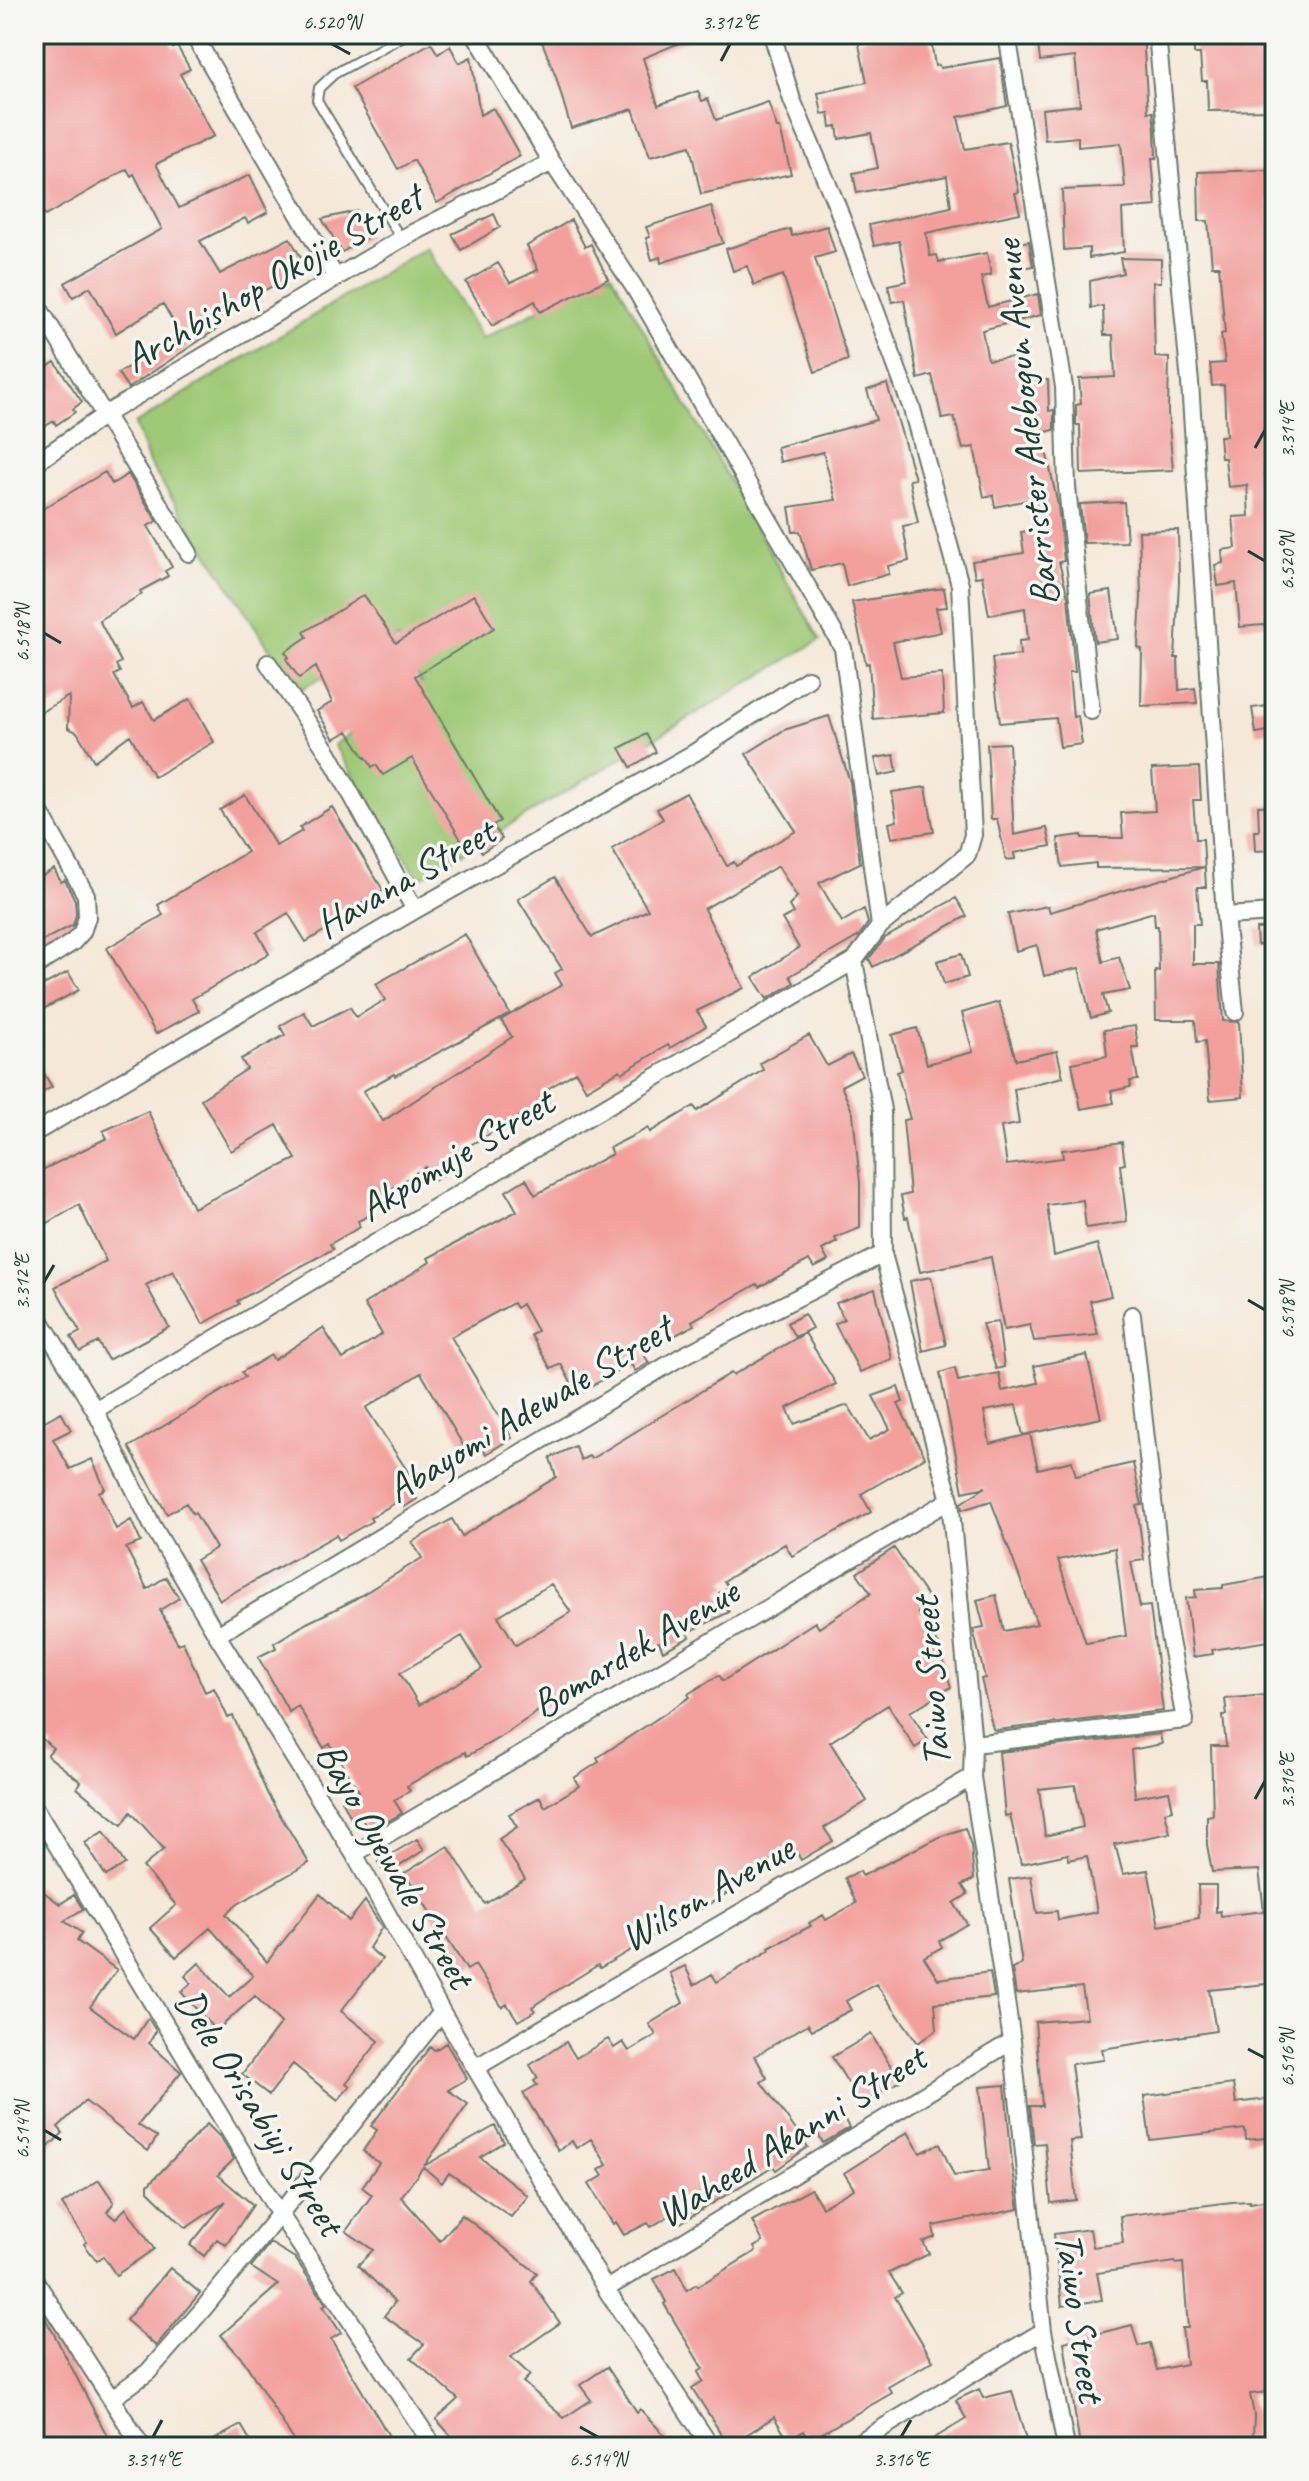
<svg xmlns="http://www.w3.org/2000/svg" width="1309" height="2481" font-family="Caveat,sans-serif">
<rect width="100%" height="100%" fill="#f6f6f2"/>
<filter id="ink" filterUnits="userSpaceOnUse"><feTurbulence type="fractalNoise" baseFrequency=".0125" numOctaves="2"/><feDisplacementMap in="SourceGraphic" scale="16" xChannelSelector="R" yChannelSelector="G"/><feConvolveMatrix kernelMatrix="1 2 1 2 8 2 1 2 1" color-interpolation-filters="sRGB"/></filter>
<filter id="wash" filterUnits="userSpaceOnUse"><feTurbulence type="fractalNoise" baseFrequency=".006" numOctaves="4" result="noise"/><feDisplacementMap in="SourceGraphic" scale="32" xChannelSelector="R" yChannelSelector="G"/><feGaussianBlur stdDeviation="1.8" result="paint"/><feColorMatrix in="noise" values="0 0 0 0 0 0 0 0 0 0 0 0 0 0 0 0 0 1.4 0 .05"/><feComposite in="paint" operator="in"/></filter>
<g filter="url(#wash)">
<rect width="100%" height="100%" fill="#f5e8d8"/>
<!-- green -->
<path fill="#9fc976" stroke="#5f8355" stroke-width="2" d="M426,247L482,339L611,272L820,640L419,879L334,745L421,683L398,638L297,691L149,463L135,424Z"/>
<g id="blocks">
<!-- building -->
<path fill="#f3a09d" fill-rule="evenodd" d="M34,34H168L173,48L177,46L190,69L180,74L214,136L156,164L179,208L250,175L268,212L248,223L245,218L200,241L220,274L290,238L303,261L289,268L293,275L228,310L230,312L218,318L223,325L128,388L118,373L181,335L163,304L116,333L90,287L73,297L65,283L162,229L134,174L131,176L127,169L45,216L34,197Z
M539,34H701L643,58L658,105L698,91L702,101L708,99L716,120L768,102L777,128H780L791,174L701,194L690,146L650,157L633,109L571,128L556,77Z
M887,34H930L935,66L939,65L940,68L1000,58L1007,106L958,117L965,149L1008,142L1019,192L1015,193L1020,213L926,233L930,256L937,255L939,262L987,253L991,275L981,277L988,307L1038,294L1041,315L982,330L988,360L1015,357L1019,381L1048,380L1049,411L1054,410V430L1042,433L1058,505L1064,561L1059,562L1068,597L1075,672H1069L1073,717L1078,716L1082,744L1060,747L1056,718L1000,723L992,658L1020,655L1019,641L1028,640L1025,608L989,615L982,576L975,577L972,561L1024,553L1021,532L1037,530L1032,499L995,507L993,495L984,497L974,447L963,449L954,417L942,419L932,375L918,379L904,300L892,302L888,285L907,281L899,241L874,246L869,225L951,207L947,176L857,193L853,173L878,168L871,133L839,139L837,126L831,127L829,113L822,114L818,93L867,82L858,40Z
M1037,34H1143L1148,112H1153L1155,131L1156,158H1152L1156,206L1122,209L1124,252L1089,258V248L1064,250L1062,190L1125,187L1121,143L1078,147V137L1045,140L1042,109L1080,105L1075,57L1040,61Z
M1194,34H1275V110L1208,111L1207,81H1202L1200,54H1194Z
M431,43L438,54L450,46L459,63L471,57L480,115L493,108L520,156L437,203L414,160L398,169L352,88Z
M1268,170L1270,223L1275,222V454L1263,455L1266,488H1275V624L1240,627L1236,583L1218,586L1215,565L1223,563L1222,550L1236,548L1233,517L1249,516L1247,485L1228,487L1225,458H1221L1219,436H1226L1224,385L1212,386L1210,364L1225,363L1221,334L1225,333L1219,266H1212L1208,221H1199L1198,172Z
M711,206L723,243L661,263L660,257L652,260L646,238L650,237L646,227Z
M357,211L368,237L342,252L322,219Z
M494,214L500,227L461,250L452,234Z
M571,220L585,247L591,244L608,279L540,312L535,301L492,326L466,282L498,263L510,283L538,270L527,246Z
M827,226L835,252L815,258L848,360L815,372L783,275L754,285L747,266L733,271L726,249L790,229L792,236Z
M1029,241L1033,266L1023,268L1019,243Z
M1120,258L1161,259V282H1153L1155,357L1169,358L1168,413L1173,470L1081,474L1080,425H1076V405L1081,404L1079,379L1115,377L1113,335H1104L1103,306L1091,308L1090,281L1123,273Z
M55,362L82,402L73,409L75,412L56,425L54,421L44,427L34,412V376Z
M887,384L915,479L909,480L918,523L903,526L909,561L888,566L889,574L847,586L842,563L811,570L800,531L793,532L789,507L836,500L823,452L780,462L777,447L876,420L867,390Z
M105,472L112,484L128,474L157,521L148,526L172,567L165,571L168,576L140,591L142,594L99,620L121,662L116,665L120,672L114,675L133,708L143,702L154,720L190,699L214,742L154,777L130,735L94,761L77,732L68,728L69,696L34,716V514Z
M1124,502L1127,542L1084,543L1080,504Z
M1178,530L1179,581L1175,658H1178L1179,690L1195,688L1197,703L1141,706L1142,649L1138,648L1141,597L1139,531Z
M944,588L947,607L936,608L941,632L893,642L901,677L942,674L944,713L873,719L869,663L866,664L852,602Z
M1111,591L1118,639L1095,642L1090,594Z
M364,595L396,643L474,595L494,628L415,676L500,821L493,825L502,839L482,852L473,837L463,843L412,758L383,775L376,765L372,767L366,757L365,758L348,731L334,739L317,711L332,702L316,667L299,678L286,659L289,657L285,652L307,637L304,632Z
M1275,705V730L1256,733L1252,708Z
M829,716L850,782L860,863L819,883L842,922L864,909L868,923L859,936L790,976L794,983L767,999L753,977L799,948L782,919L793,913L789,906L797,897L778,866L704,909L744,988L697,1011L706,1026L670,1048L668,1045L622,1073L620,1070L586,1090L576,1072L542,1092L549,1105L526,1118L524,1114L465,1148L471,1157L434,1181L425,1167L369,1204L375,1213L358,1221L360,1227L330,1244L333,1249L237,1301L239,1304L203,1324L173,1271L146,1285L169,1327L108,1360L98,1342L80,1352L71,1337L80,1332L55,1287L106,1261L79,1205L34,1231V1174L107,1138L103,1131L148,1111L193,1208L296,1159L277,1125L231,1151L201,1099L247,1069L241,1059L285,1035L280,1026L304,1012L313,1026L350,1007L356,1017L385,1000L376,984L465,934L510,1014L395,1076L394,1074L363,1091L383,1121L512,1037L501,1020L562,985L555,973L562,969L518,899L555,877L592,937L648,910L612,849L663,819L657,809L686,793L727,866L734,862L736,866L796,831L746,754L784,730Z
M646,734L656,752L631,767L620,748Z
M1009,743L1014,835L1047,828L1051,846L1014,853L1015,859L1006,860L997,819H991L987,744Z
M894,755L897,772L879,776L875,758Z
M1199,767L1201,800H1193L1196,839H1203L1206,887H1197L1200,924H1193V964H1219L1223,1021L1239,1022L1243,1097L1210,1100L1205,1041L1197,1042L1195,1020H1156L1155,970L1159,971L1158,926H1155L1154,912L1096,929L1103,962L1119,957L1130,990L1103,995L1108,1013L1091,1018L1079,968L1044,976L1037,945L1016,951L1008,914L1048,906L1050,912L1204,867L1096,868V863L1062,867L1058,838L1082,835V838H1123L1121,813L1155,811L1152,769Z
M926,787L934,832L892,838L889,823L897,821L892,792Z
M245,795L276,846L302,831L300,827L332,807L383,890L330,923L332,926L306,942L288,913L257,932L269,954L192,999L199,1011L156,1034L107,948L163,915L158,905L247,852L220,810Z
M1275,805V850L1255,851L1254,831H1259L1258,806Z
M54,869L61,882L65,880L75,900L76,915L73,925L40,942L34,931V880Z
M956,898L967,916L873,967L869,959L885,938Z
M1275,928V944L1257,945L1256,929Z
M961,954L968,977L944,984L937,961Z
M68,972L79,990L34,1014V990Z
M999,1002L1016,1060L1057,1051L1063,1077L1014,1089L1019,1124L1001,1127L1007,1165L1063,1158L1062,1150L1122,1142L1125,1164L1120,1165L1127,1222L1086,1228L1083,1200L1047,1205L1054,1256L1097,1244L1111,1296L1090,1301L1098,1335L1034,1341L1030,1325L1004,1330L991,1257L920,1272L908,1217L905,1218L901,1196L910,1194L903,1120L910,1119L897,1072L902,1070L892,1035L917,1028L927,1064L973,1052L962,1013Z
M1135,1026L1138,1047H1132L1138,1080L1130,1081L1131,1087L1111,1091L1114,1103L1081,1109L1072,1063L1107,1056L1104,1030Z
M809,1035L827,1066L851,1054L862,1075L841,1086L853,1113L860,1183V1228L835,1238L837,1242L822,1250L828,1261L814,1268L809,1260L759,1287L757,1284L692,1321L694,1325L643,1353L649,1363L635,1371L631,1364L577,1394L561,1364L551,1369L531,1335L537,1331L522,1304L516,1308L513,1303L451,1337L512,1438L486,1454L481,1445L467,1452L421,1373L366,1408L418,1487L412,1490L417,1499L404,1507L400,1500L370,1518L372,1521L339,1540L336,1535L220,1600L196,1560L216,1548L195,1513L193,1514L186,1503L167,1514L129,1447L245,1377L242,1372L271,1355L274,1360L323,1328L343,1359L382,1334L364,1304L430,1262L428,1258L517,1211L506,1191L526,1179L535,1195L612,1154L609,1148L648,1128L650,1132L694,1106L697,1111L763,1070L760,1063Z
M34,1057L52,1087L34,1097Z
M931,1277L946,1345L923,1351L910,1281Z
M875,1289L892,1359L860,1372L835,1324L844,1319L836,1303Z
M804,1314L812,1328L795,1337L787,1323Z
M998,1322L1004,1367L996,1369L982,1324Z
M805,1333L836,1384L787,1408L794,1424L848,1405L869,1440L890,1429L873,1396L898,1387L903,1402L898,1404L925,1457L861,1494L871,1512L792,1556L785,1544L724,1581L728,1587L719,1593L729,1612L687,1633L690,1637L663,1651L659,1642L561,1700L559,1697L502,1736L467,1756L465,1752L407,1786L410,1791L394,1800L402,1813L366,1834L371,1828L368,1829L361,1818L353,1822L342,1800L359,1791L330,1744L324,1748L298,1706L289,1712L258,1657L276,1648L274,1643L307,1623L350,1602L422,1558L412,1542L452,1519L462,1536L556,1477L550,1458L575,1446L581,1460L589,1456L591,1459L731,1373L733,1375ZM551,1584L571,1612L516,1645L498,1616ZM462,1636L482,1669L419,1705L400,1673Z
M1087,1355L1101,1418L1023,1435L1016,1405L984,1411L990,1444L1030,1434L1038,1469L1072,1461L1076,1476L1133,1463L1142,1505L1137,1506L1144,1560L1131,1562L1140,1607L1150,1606L1163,1711L996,1730L993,1729L981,1679L985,1678L973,1629L984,1627L977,1600L996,1595L1004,1631L1037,1624L991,1501L962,1510L961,1503L986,1487L963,1492L940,1373L955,1368L958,1381L999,1373L1002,1391L1038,1383L1034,1366ZM1115,1548L1126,1636L1086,1643L1058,1560Z
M61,1412L71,1430L53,1439L70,1469L92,1459L105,1489L99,1492L116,1529L131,1520L141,1542L126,1548L147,1589L166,1577L179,1598L160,1610L178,1644L183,1642L205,1692L214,1688L228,1718L233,1716L268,1795L309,1863L238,1904L226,1914L267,1962L320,1894L349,1921L365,1901L382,1927L369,1948L382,1959L341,2011L379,2041L346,2083L350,2086L338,2100L293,2064L269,2095L242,2074L281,2023L255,1996L216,2031L181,1992L191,1983L185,1976L199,1963L229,1997L253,1976L210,1928L176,1957L150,1928L176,1905L143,1867L164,1849L131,1812L122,1825L77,1788L81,1782L47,1755L53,1748L34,1732V1427Z
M894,1548L932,1604L918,1613L942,1649L940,1650L951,1687L910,1712L928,1740L915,1748L888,1705L830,1742L867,1801L824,1828L833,1841L801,1860L794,1848L787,1851L730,1885L732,1890L696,1912L694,1909L634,1948L600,1968L598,1965L545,1998L532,2007L535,2011L518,2021L507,2004L502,2007L475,1965L467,1970L405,1873L448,1846L485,1904L525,1879L499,1839L517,1827L509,1814L540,1797L545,1807L579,1786L574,1778L599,1762L597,1758L690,1697L688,1694L719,1675L723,1681L815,1622L819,1628L871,1593L857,1573Z
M1275,1576V1640L1212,1650L1213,1654L1193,1657L1186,1598L1196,1597L1195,1590L1223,1588V1585Z
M1275,1694V1983L1209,1990L1216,2031L1102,2049L1104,2060L1071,2064L1081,2140L1070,2141L1076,2200L1051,2203L1045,2143L1034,2144L1030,2106H1042L1035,2022L1087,2018L1082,1987L1016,1994L1012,1969L1022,1964L1009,1879L1031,1876L1037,1913L1057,1911L1058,1920L1097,1912L1087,1856L1069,1860L1068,1854L1021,1864L1010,1815L1005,1816L999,1752L1160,1734L1162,1744L1131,1750L1135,1797L1169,1791L1173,1810L1165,1812L1170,1833L1115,1844L1123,1874L1148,1870L1159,1926L1199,1918L1198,1885H1216V1912L1220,1911L1221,1916L1264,1911L1259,1870L1212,1872L1207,1845V1816L1213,1815L1211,1746H1226L1223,1715H1227L1225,1699ZM1075,1785L1083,1827L1045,1836L1039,1789Z
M965,1828L971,1846L974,1879L962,1885L968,1894L954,1903L967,1924L939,1941L942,1947L924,1957L938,1979L990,1972L994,1997L935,2003L937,2029L918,2043L876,1984L846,2001L851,2010L812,2030L808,2024L755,2056L767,2078L761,2082L808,2147L776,2170L773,2166L679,2224L672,2214L651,2227L648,2223L624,2235L616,2222L613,2224L589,2184L603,2176L599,2170L607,2165L591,2139L576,2148L572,2141L558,2150L523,2093L537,2085L534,2081L538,2078L530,2065L566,2042L576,2058L608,2039L614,2048L623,2042L629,2051L656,2035L649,2024L683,2003L670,1973L685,1966L694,1985L712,1974L717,1982L770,1950L769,1948L811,1926L809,1923L823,1915L826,1920L856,1903L845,1878L860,1871L862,1876L939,1837Z
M104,1831L125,1864L106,1876L85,1843Z
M417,1839L424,1850L386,1875L378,1862Z
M34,1885L60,1904L74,1895L83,1909L64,1921L82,1933L77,1941L117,1970L90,2007L134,2039L148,2018L156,2031L149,2043L181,2072L138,2125L157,2137L148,2151L85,2101L58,2127L63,2133L34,2161Z
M871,2034L900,2081L861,2104L832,2057Z
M446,2043L467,2079L448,2090L468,2104L424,2166L495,2126L504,2142L480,2157L528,2196L511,2217L449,2173L442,2183L423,2167L401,2197L440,2241L462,2215L537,2273L531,2281L560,2323L511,2357L530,2375L523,2382L564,2418L591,2400L580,2385L607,2367L637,2412L640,2409L669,2440L661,2447H461L436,2419L458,2399L411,2358L424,2344L384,2316L395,2302L358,2265L373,2250L346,2231L372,2195L362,2187L379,2163L363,2151L377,2130L371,2126L430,2047L435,2050Z
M1233,2084L1236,2103L1275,2098V2137L1246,2140L1245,2129L1150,2140L1144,2096Z
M1005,2085L1012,2164L1019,2209L933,2226L935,2237L923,2242L929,2254L889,2273L902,2293L895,2297L933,2361L888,2387L892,2393L810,2440L804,2431L788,2440L774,2417L729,2446L692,2388L703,2381L698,2372L703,2369L664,2304L666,2302L654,2279L676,2268L687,2290L696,2284L698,2286L756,2251L754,2247L763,2242L752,2221L811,2189L822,2207L854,2189L844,2173L908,2132L920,2153L940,2144L954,2176L989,2170L980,2087Z
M843,2116L849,2128L823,2143L816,2130Z
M207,2124L220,2137L234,2159L218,2175L253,2205L226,2245L217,2239L204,2256L190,2245L226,2201L186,2228L148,2191V2185Z
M99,2180L114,2202L107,2212L115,2219L126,2208L154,2249L116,2275L103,2256L97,2261L84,2244L87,2242L62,2204Z
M1275,2199V2385L1267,2386L1268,2392L1250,2394L1254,2415L1253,2438L1190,2447H1080L1064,2342L1132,2325L1138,2346L1150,2343L1157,2370L1186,2364L1182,2328H1188L1183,2263L1176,2264L1175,2262L1097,2273L1102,2300L1062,2306L1054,2234L1090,2229L1093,2247L1123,2243L1120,2216L1232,2202L1250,2201V2203Z
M270,2243L295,2258L326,2304L323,2306L341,2333L331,2339L392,2441L383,2447H298L244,2361L221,2335L278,2285L251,2267Z
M170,2268L200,2293L156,2346L126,2320Z
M34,2299L54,2334L113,2447H34Z
M979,2389L983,2398L1012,2391L1028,2447H920L966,2419L956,2400Z
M241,2425L254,2447H201Z"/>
</g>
</g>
<g filter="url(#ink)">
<use href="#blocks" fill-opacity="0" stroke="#6a796d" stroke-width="2"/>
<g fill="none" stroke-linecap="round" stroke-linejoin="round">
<!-- lane casing -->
<g stroke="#6a796d" stroke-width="12">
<path id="lane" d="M401,239L317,100L319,88L334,74L407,34"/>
</g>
<!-- street casing -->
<g stroke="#6a796d" stroke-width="20">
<path id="street" d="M193,34L336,278
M475,34L552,162L634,287L843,648L880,926
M772,34L792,100L837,206L912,409L960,585L973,835L967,855L880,926L854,961L882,1110L883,1254L950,1500L973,1744L972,1777L1012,2041L1043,2331L1066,2447
M1007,34L1064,387L1067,487L1091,711
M1157,34L1190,383L1225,916L1235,1012
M34,300L189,553
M34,464L106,414L401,239L552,162
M268,663L329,754L415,910
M34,802L86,895L87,917L82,932L73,942L34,967
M1225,916L1275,913
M34,1133L415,910L694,753L808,679
M34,1310L95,1410L152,1525L217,1635L354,1854L442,2012L606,2289L711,2447
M95,1410C348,1260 600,1108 854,961
M217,1635L679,1358L883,1254
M973,1744L1185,1720L1167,1625L1132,1315
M34,1807L279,2213L434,2447
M354,1854L950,1500
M475,2068L972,1777
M34,2279L142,2447
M606,2289L1012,2041
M111,2399L148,2372L204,2308L442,2012
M851,2447L1043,2331"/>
</g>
<!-- lane -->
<use href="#lane" stroke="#fff" stroke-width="8"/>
<!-- street -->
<use href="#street" stroke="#fff" stroke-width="16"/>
</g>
</g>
<!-- ticks -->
<path fill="none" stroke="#1f3d34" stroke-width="3" d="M332,44L350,54M721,61L730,44M1255,448L1265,430M1248,551L1265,561M44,633L61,643M44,1282L54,1265M1248,1300L1265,1310M1255,1799L1265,1781M1248,2049L1265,2058M44,2130L61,2140M580,2427L598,2437M153,2437L162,2420M901,2437L911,2420"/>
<g text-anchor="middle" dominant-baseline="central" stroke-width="7" stroke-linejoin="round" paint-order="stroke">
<!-- street labels -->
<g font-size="40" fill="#1f3d34" stroke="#f6f6f2">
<text transform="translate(273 278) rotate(-30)">Archbishop Okojie Street</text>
<text transform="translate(1026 423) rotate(-96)">Barrister Adebogun Avenue</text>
<text transform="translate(405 878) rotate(-30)">Havana Street</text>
<text transform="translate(456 1155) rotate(-31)">Akpomuje Street</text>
<text transform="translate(529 1409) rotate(-31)">Abayomi Adewale Street</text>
<text transform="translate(635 1648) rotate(-31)">Bomardek Avenue</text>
<text transform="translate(931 1682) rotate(-94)">Taiwo Street</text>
<text transform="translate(395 1865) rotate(60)">Bayo Oyewale Street</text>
<text transform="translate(707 1893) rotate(-30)">Wilson Avenue</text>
<text transform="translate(260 2112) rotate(58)">Dele Orisabiyi Street</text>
<text transform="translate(791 2136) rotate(-32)">Waheed Akanni Street</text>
<text transform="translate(1080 2317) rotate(82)">Taiwo Street</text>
</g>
</g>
<!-- margin -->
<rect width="1309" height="2481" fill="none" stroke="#f6f6f2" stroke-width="88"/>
<rect x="44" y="44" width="1221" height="2393" fill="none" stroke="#1f3d34" stroke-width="3"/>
<g font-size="20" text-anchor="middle" fill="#1f3d34">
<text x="332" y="29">6.520°N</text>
<text x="730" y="29">3.312°E</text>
<text transform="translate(1287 430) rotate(-90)" y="7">3.314°E</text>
<text transform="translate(1287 561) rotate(-90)" y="7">6.520°N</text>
<text transform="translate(22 633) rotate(-90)" y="7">6.518°N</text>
<text transform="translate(22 1282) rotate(-90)" y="7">3.312°E</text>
<text transform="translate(1287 1310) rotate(-90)" y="7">6.518°N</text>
<text transform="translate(1287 1781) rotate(-90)" y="7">3.316°E</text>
<text transform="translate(1287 2058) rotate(-90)" y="7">6.516°N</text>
<text transform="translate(22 2130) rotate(-90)" y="7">6.514°N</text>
<text x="153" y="2466">3.314°E</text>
<text x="598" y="2466">6.514°N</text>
<text x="901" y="2466">3.316°E</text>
</g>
</svg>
